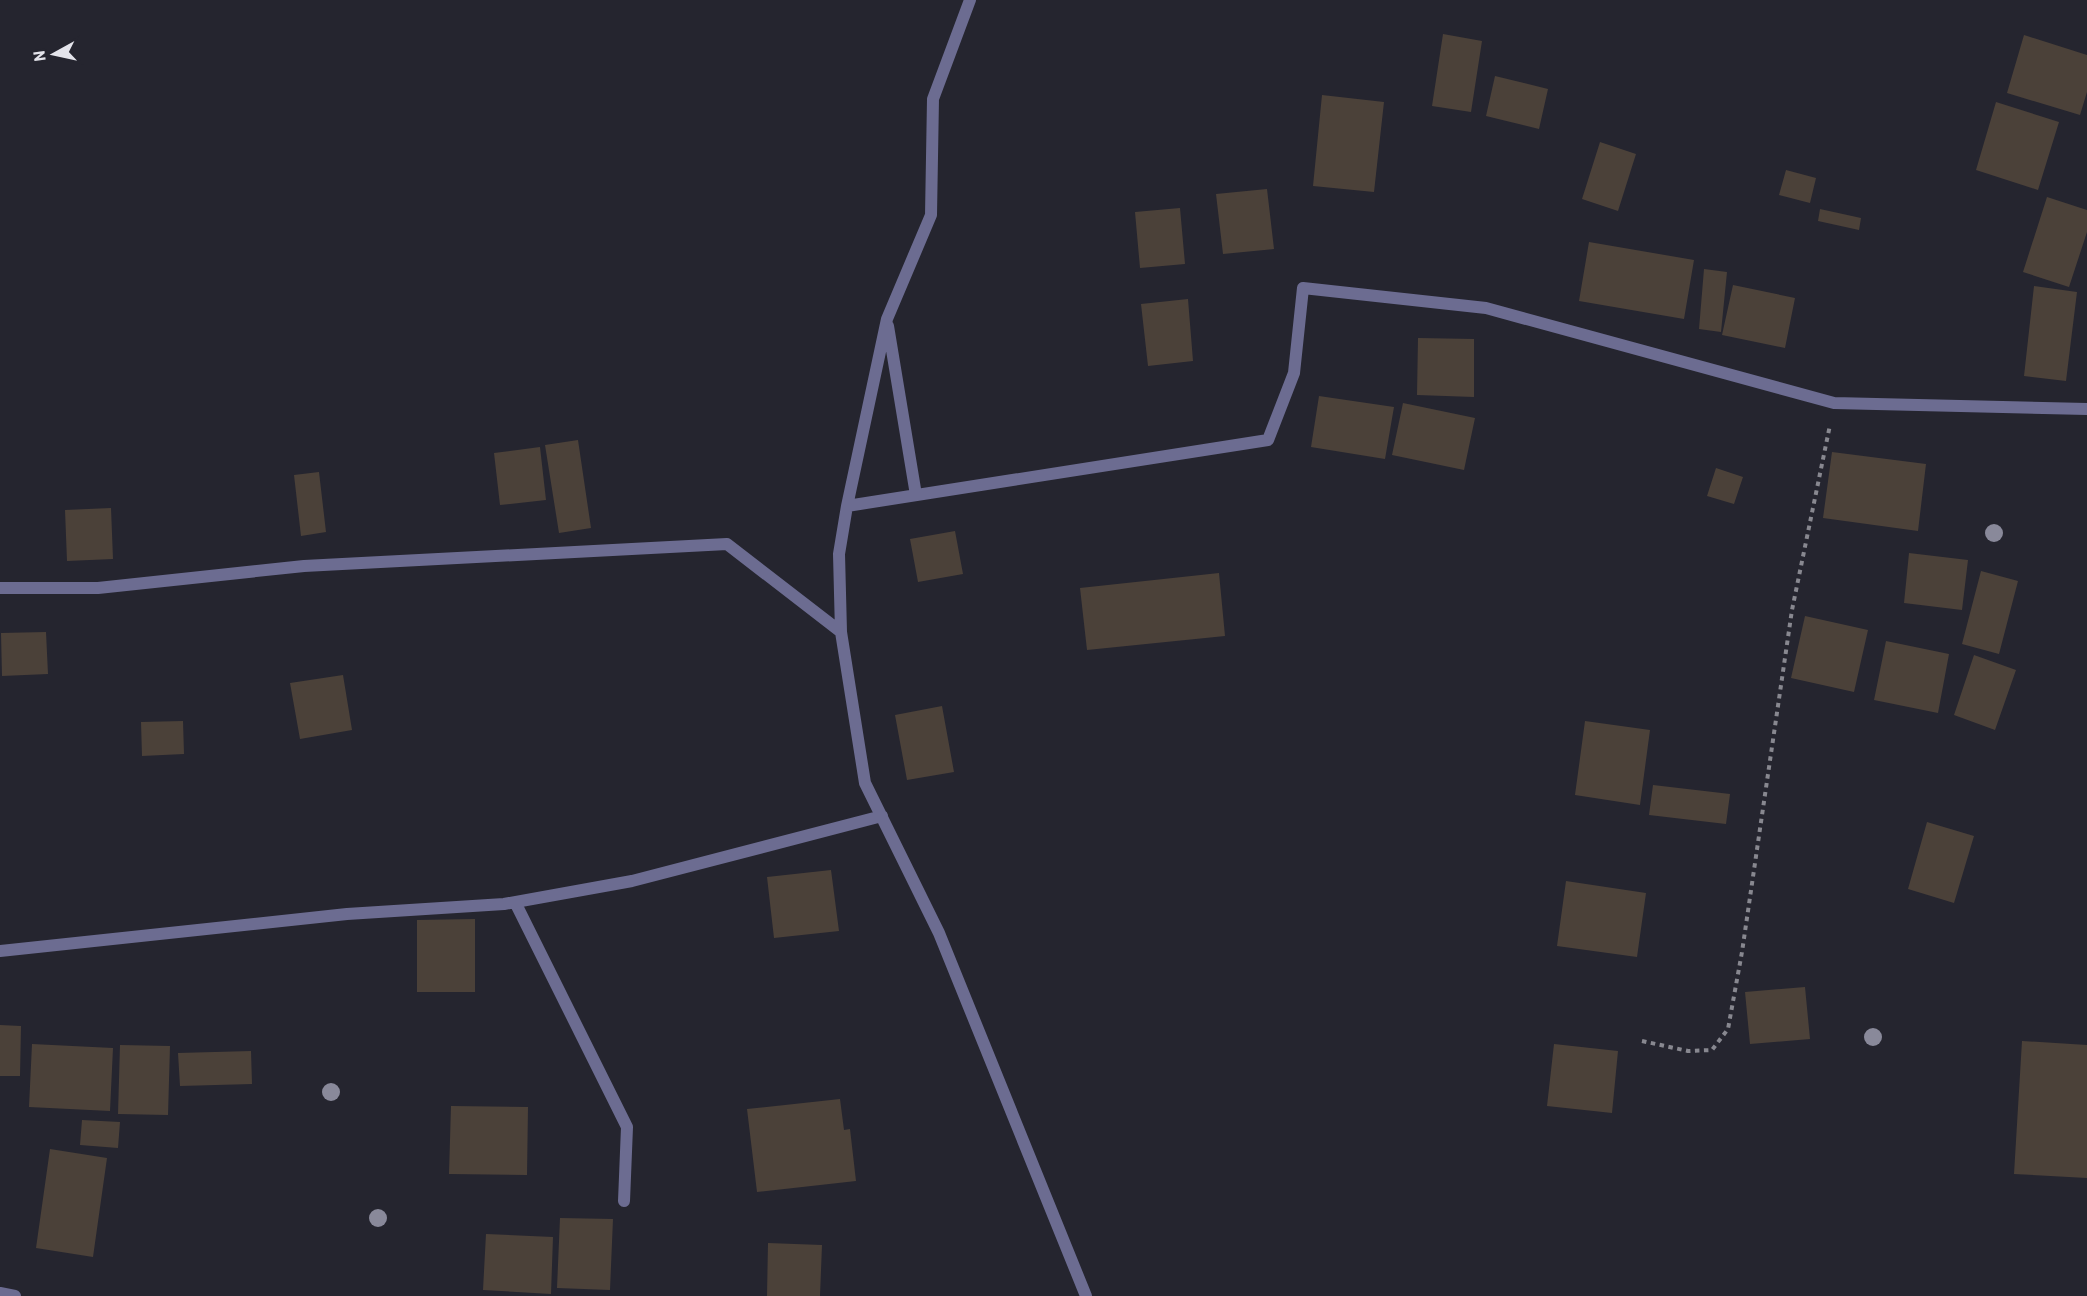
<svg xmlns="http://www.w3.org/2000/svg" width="2087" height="1296" font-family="Barlow,sans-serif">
<rect width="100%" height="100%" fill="#25252f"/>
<!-- building -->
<path fill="#4b4139" d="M1443,34L1482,41L1471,112L1432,106Z
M2024,35L2087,55V92L2080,115L2007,93Z
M1495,76L1548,89L1539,129L1486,116Z
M1322,95L1384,102L1374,192L1313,186Z
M1996,102L2059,122L2038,190L1976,170Z
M1600,142L1636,154L1618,211L1582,199Z
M1786,170L1816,178L1810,203L1779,195Z
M1267,189L1274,249L1223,254L1216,194Z
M2047,197L2087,210V232L2069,287L2023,272Z
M1180,208L1185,264L1140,268L1135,212Z
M1820,209L1861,218L1859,230L1818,221Z
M1589,242L1694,260L1684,319L1579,301Z
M1704,269L1727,272L1721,332L1699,329Z
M1733,285L1795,298L1785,348L1722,335Z
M2034,286L2077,292L2066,381L2024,376Z
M1188,299L1193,361L1148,366L1141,304Z
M1418,338L1474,339V397L1417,395Z
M1319,396L1394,407L1385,459L1311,447Z
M1403,403L1475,418L1464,470L1392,455Z
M578,440L591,528L559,533L545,445Z
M540,447L546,500L500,505L494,453Z
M1832,452L1926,464L1918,531L1823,518Z
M1716,468L1743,477L1734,504L1707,496Z
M319,472L326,532L301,536L294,475Z
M111,508L113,559L67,561L65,510Z
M955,531L963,574L918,582L910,539Z
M1909,553L1968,560L1962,610L1904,603Z
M1981,571L2018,581L1999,654L1962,644Z
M1219,573L1225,636L1087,650L1080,588Z
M1805,616L1868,630L1854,692L1791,678Z
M46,632L48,674L2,676L1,633Z
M1886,641L1949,654L1938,713L1874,700Z
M1974,655L2016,670L1995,730L1954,715Z
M343,675L352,730L300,739L290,683Z
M942,706L954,772L907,780L895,715Z
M183,721L184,754L142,756L141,722Z
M1585,721L1650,730L1640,805L1575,795Z
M1653,785L1730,794L1726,824L1649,815Z
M1927,822L1974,836L1954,903L1908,889Z
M831,870L839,931L774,938L767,877Z
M1566,881L1646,893L1637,957L1557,946Z
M475,919V992H417V920Z
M1805,987L1810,1039L1750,1044L1745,992Z
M0,1025L21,1026L20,1076H0Z
M2022,1041L2087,1045V1178L2014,1174Z
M32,1044L113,1048L110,1111L29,1107Z
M1554,1044L1618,1051L1612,1113L1547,1106Z
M120,1045L170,1046L168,1115L118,1114Z
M251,1051L252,1084L180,1086L178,1053Z
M840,1099L844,1130L850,1129L856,1181L757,1192L747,1109Z
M451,1106L528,1107L527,1175L449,1174Z
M82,1120L120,1122L118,1148L80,1145Z
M50,1149L107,1158L93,1257L36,1248Z
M560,1218L613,1219L610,1290L557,1288Z
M486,1234L553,1237L551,1294L483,1290Z
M768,1243L822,1245L820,1296H767Z"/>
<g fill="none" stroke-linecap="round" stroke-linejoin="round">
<!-- path -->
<path stroke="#888890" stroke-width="4" stroke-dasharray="4.5 4.5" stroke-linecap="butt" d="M1642,1041L1688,1051L1712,1050L1728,1029L1742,952L1792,610L1830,425"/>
<!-- minor -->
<path stroke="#6c6c91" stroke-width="12" d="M970,0L933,99L931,215L887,319L847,506L839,554L841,632L865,783L939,933L1086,1296
M888,326L916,495
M847,506L1268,440L1294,373L1303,288L1486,308L1834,403L2087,409
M0,588H98L304,566L727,544L841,632
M515,902L627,1127L624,1201
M0,951L347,914L504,904L632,881L882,816
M0,1293L15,1296"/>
</g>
<!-- trees -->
<g fill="#89899a">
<circle cx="1994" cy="533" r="9"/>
<circle cx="1873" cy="1037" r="9"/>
<circle cx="331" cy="1092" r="9"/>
<circle cx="378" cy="1218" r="9"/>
</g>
<!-- north arrow -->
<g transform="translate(54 54) rotate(262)" stroke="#25252f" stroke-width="4.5" paint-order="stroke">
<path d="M0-4.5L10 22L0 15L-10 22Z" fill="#e4e4eb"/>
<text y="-9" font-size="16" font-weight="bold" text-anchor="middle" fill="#e4e4eb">N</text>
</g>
</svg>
